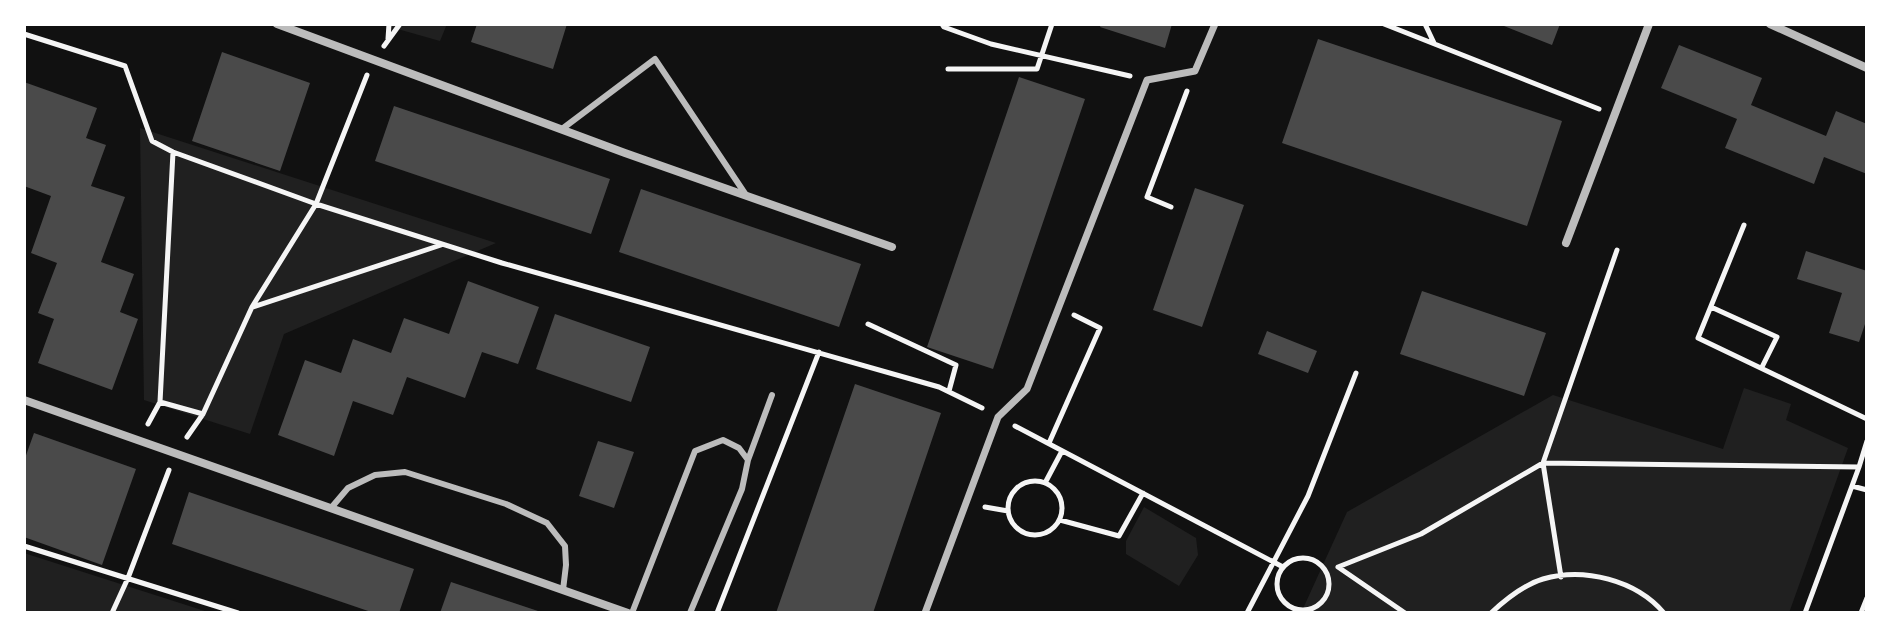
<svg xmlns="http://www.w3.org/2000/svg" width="1891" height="637" font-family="'Source Serif 4',serif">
<rect width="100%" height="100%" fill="#111"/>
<!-- green -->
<path fill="#202020" d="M380,24H447L440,41Z
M140,128L496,243L284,334L250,434L144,400Z
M1744,388L1791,404L1786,420L1848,448L1789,613H1301L1347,512L1553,395L1723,449Z
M1144,507L1196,538L1198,555L1179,586L1126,554V541Z
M24,553L211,613H24Z"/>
<!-- building -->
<path fill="#4a4a4a" d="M477,24H567L553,69L471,42Z
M1101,24H1172L1165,48L1100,27Z
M1499,24H1560L1552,45Z
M1318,39L1562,121L1527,226L1282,143Z
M1679,45L1762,78L1751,105L1826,136L1836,111L1867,124V174L1824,157L1814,184L1725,148L1737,119L1661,88Z
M222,52L310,83L280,171L192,141Z
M1019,77L1085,99L993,369L927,347Z
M24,82L97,108L86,138L106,145L91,186L125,197L101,262L134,274L120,312L138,319L112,390L38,363L54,319L38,313L57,263L31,253L51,196L24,186Z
M394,106L610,179L591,234L375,161Z
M1195,188L1244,205L1202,327L1153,310Z
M641,189L861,264L839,327L619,252Z
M1806,251L1867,271V318L1859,342L1829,333L1842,293L1797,279Z
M468,281L539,307L518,364L482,352L465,398L407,377L393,415L353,401L334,456L278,435L305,360L341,373L353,339L391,353L404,318L449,334Z
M1422,291L1546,333L1524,396L1400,354Z
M555,314L650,347L631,402L536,369Z
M1267,331L1317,351L1308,373L1258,354Z
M855,384L941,413L873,613H776Z
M34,433L136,469L102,565L24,537V461Z
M598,441L634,452L614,508L579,496Z
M189,492L414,569L399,613H374L172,544Z
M451,582L541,612V613H440Z"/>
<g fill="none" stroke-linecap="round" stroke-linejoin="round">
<!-- path -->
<path stroke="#f5f5f5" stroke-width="5" d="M942,24L944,27L991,44L1130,76
M1384,24L1599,109
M1425,24L1434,43
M24,34L125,66L152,141L173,152L316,204L502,263L939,387L982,408
M388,39L389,24
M384,46L400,24
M948,69H1037L1052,24
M1171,207L1147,197L1187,91
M1744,225L1698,338L1867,419
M253,307L441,245
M1711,307L1777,337L1762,367
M868,324L956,365L949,391
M160,402L203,414
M148,424L160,402L173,152
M1015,426L1283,567
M187,437L203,414L252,307L316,204L367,75
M1049,443L1100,328L1074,315
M1008 508a27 27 0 1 1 54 0a27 27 0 1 1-54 0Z
M1045,483L1062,451
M1852,486L1867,490
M985,507L1008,511
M1060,520L1119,536L1143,493
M24,546L238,613
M1277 584a26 26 0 1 1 52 0a26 26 0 1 1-52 0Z
M1561,577L1543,463L1617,250
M112,613L128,578L169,470
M717,613L819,352
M1247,613L1308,496L1356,373
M1405,613L1338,567L1421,534L1543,463L1859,467L1867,441
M1491,613C1506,599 1523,585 1543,579C1584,567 1636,580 1664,613
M1805,613L1859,467
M1861,613L1867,598"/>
<!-- service -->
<path stroke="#bcbcbc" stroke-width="6" d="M562,129L655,59L746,195
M748,460L772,395
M331,508L348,488L375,475L405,472L506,504L547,523L565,546L566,565L563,590
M632,613L695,451L723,440L739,448L748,460L742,489L690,613"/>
<!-- pedestrian -->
<path stroke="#bcbcbc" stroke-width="7" d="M925,613L998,417L1027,389L1147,80L1195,71L1215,24"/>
<!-- minor -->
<path stroke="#bcbcbc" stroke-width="8" d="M277,24L625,153L892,247
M1770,24L1867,68
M1566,243L1649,24
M24,400L628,613"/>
</g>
<!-- border -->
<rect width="1891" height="637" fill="none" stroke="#ffffff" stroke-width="52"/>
</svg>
